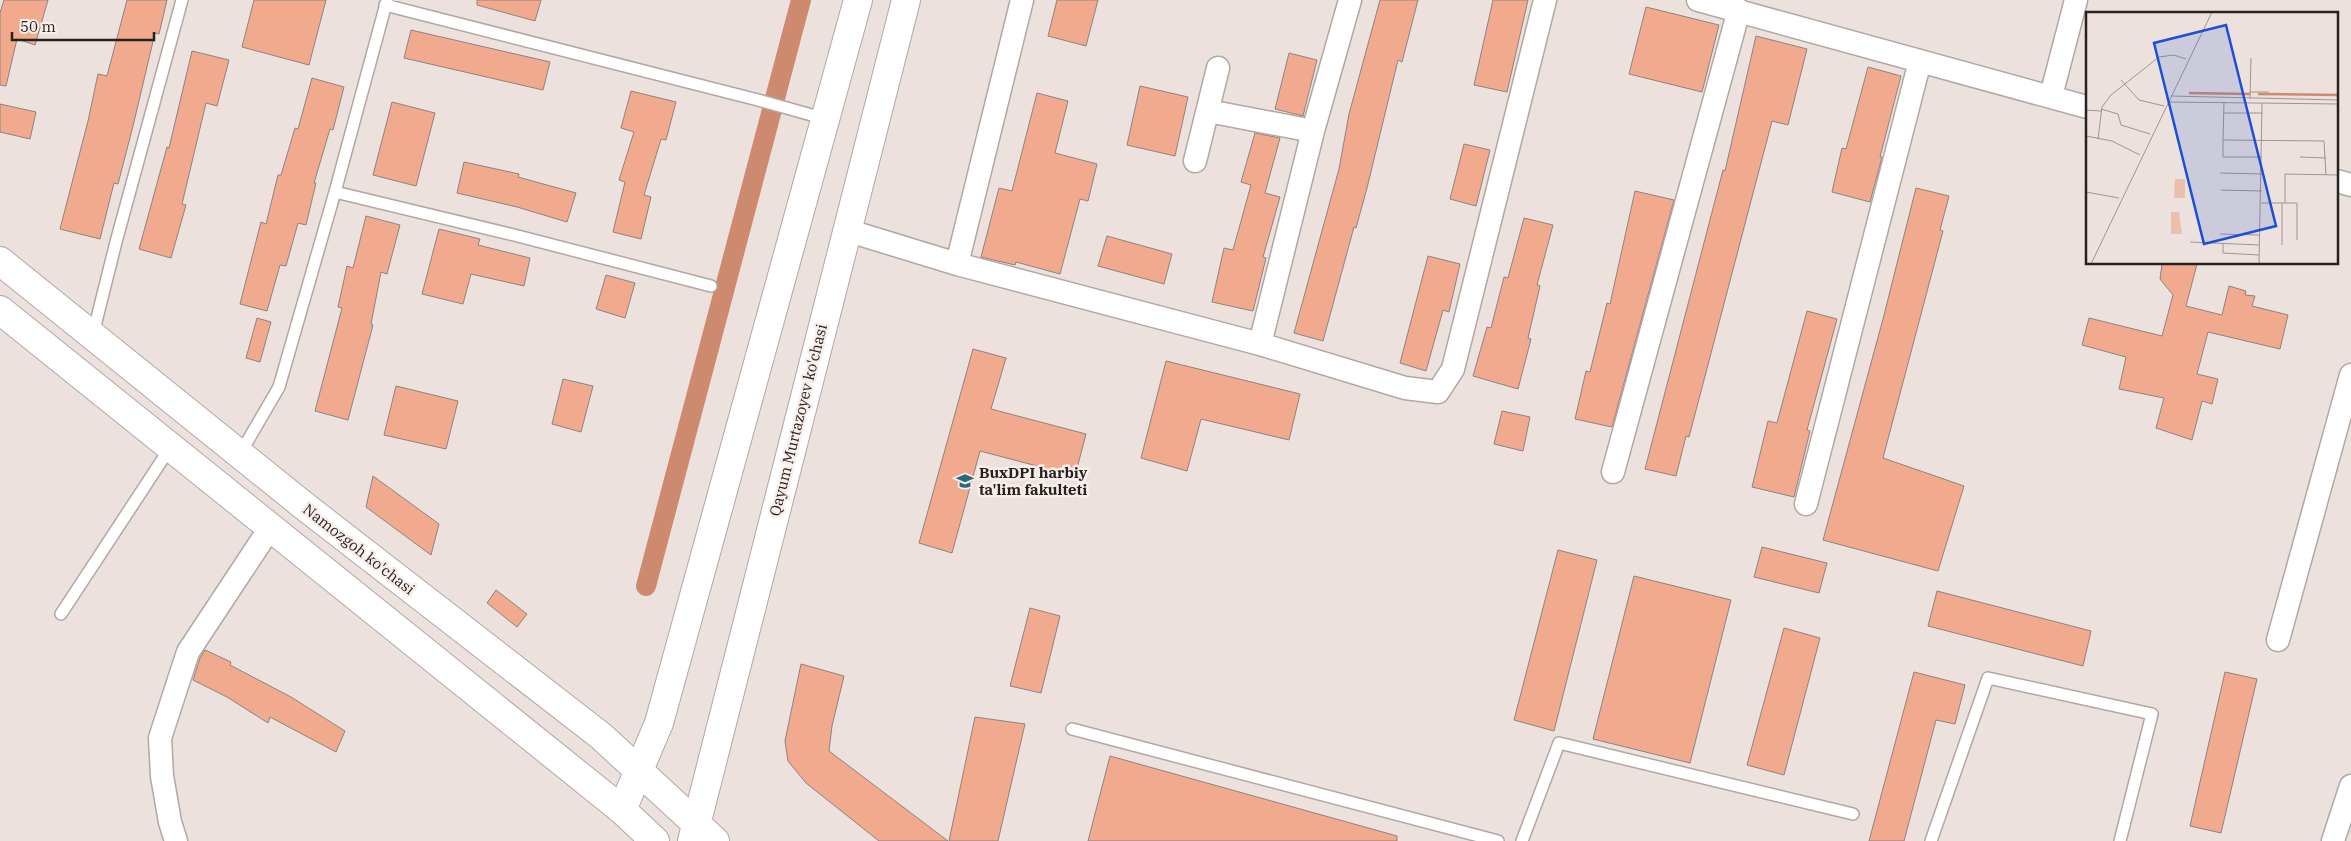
<svg xmlns="http://www.w3.org/2000/svg" width="2351" height="841" font-family="'IBM Plex Serif',serif">
<rect width="100%" height="100%" fill="#ece1dd"/>
<g fill="none" stroke-linecap="round" stroke-linejoin="round">
<!-- canal -->
<path stroke="#ce8a6f" stroke-width="20" d="M646,586L801,0"/>
</g>
<!-- building -->
<path fill="#f1aa8e" stroke="#8d837f" d="M4,0H48L35,45L17,39L6,86L0,85V13Z
M127,0H167L159,34L155,33L133,126L118,184L114,183L100,239L60,229L88,121L98,74L107,76Z
M254,0H326L309,65L242,47Z
M477,0H541L535,21L477,5Z
M1057,0H1098L1086,46L1048,36Z
M1380,0H1418L1402,62L1398,60L1367,188L1356,228L1354,227L1323,341L1294,333L1339,169L1349,114Z
M1493,0H1528L1507,92L1474,85Z
M1646,7L1719,25L1702,92L1629,74Z
M411,30L550,62L543,90L404,58Z
M1756,36L1807,49L1788,125L1772,121L1689,437L1686,436L1676,476L1645,469L1723,170L1725,171Z
M192,51L229,60L217,106L206,103L182,204L186,205L171,258L139,249L167,147L169,148Z
M1289,53L1317,60L1303,116L1275,109Z
M1868,67L1901,76L1880,157H1882L1870,202L1832,192L1842,148L1846,149Z
M312,78L344,87L333,130L330,129L314,183H316L306,225L298,223L286,266L280,265L267,311L240,304L261,222L266,224L278,175H281L295,128L298,129Z
M1140,86L1188,97L1175,156L1127,145Z
M631,91L676,102L666,140L661,139L644,195L651,197L641,239L613,232L625,182L619,180L634,132L621,128Z
M1037,93L1068,101L1055,153L1097,164L1088,201L1080,199L1060,274L1016,262L1015,265L981,257L999,188L1012,191Z
M392,102L435,113L416,186L373,175Z
M0,104L36,112L30,139L0,132Z
M1255,133L1280,138L1265,193L1280,197L1263,257L1266,258L1253,311L1212,302L1224,248L1233,250L1251,185L1241,182Z
M1464,144L1490,150L1476,206L1450,199Z
M464,162L519,174L518,177L576,193L567,222L517,207L457,193Z
M1916,188L1949,196L1940,230L1943,231L1883,458L1964,486L1938,571L1823,540L1883,319Z
M1635,191L1674,200L1612,427L1575,419L1586,371L1590,372L1607,303L1610,304Z
M366,216L400,225L387,274L381,272L371,324L373,325L348,420L315,411L342,308L338,307L347,266L353,268Z
M1524,218L1553,225L1537,285L1540,286L1528,338L1531,339L1518,389L1473,376L1487,327L1491,328L1504,277L1508,278Z
M439,229L480,239L478,245L530,258L524,286L471,274L463,304L422,294Z
M1107,236L1172,254L1164,284L1098,266Z
M1428,256L1460,264L1449,312L1443,310L1426,371L1400,363Z
M2162,264H2197L2186,306L2222,315L2229,286L2246,291L2245,295L2255,296L2252,306L2288,315L2280,349L2208,332L2197,374L2218,379L2212,404L2202,401L2192,440L2156,428L2164,398L2119,389L2126,357L2082,345L2089,318L2162,336L2173,295L2160,279Z
M606,275L635,283L625,318L596,309Z
M1807,311L1837,319L1807,430L1810,431L1794,497L1752,487L1768,421L1777,423Z
M257,318L271,322L260,362L246,358Z
M973,349L1006,358L991,409L1086,434L1075,476L980,451L952,553L919,543Z
M1166,361L1300,394L1289,440L1201,419L1187,471L1141,458Z
M563,379L593,386L581,432L552,424Z
M396,386L458,401L446,449L384,435Z
M1502,411L1530,417L1523,451L1494,444Z
M373,476L439,524L431,555L366,507Z
M1762,547L1827,563L1819,593L1754,577Z
M1558,550L1597,560L1554,731L1514,720Z
M1634,576L1731,600L1690,763L1593,739Z
M496,590L527,614L517,627L487,603Z
M1937,591L2091,631L2083,666L1928,626Z
M1030,608L1060,616L1041,693L1010,686Z
M1784,628L1820,638L1784,775L1747,765Z
M205,650L231,662L230,665L291,697L345,731L336,752L270,717L268,723L227,697L193,680L200,658Z
M801,664L844,676L832,726L829,751L948,841H879L806,783L788,761L785,741Z
M1914,672L1965,685L1955,724L1936,720L1904,841H1869Z
M2225,672L2257,679L2221,833L2190,826Z
M975,717L1025,724L998,841H949Z
M1110,756L1397,836V841H1088Z"/>
<g fill="none" stroke-linecap="round" stroke-linejoin="round">
<!-- service casing -->
<g stroke="#b1a7a3" stroke-width="14">
<path id="service" d="M385,5L758,100L826,119
M335,192L514,235L711,286
M93,334L116,242L182,0
M240,454L279,387L335,192L387,0
M61,614L170,448
M1072,729L1498,841
M1522,841L1559,743L1853,814
M1931,841L1988,678L2152,714L2120,841"/>
</g>
<!-- minor casing -->
<g stroke="#b1a7a3" stroke-width="25">
<path id="minor" d="M1698,0L2087,107
M2051,96L2076,0
M1208,111L1313,131
M1195,161L1218,68
M2337,181L2351,185
M846,230L957,264L1260,344L1313,131L1350,0
M957,264L1022,0
M1260,344L1405,388L1438,392L1453,369L1545,0
M1613,472L1739,10
M1806,504L1920,61
M2278,640L2351,375
M176,841L170,822L162,776L160,738L188,652L270,528
M2333,841L2351,786"/>
</g>
<!-- tertiary casing -->
<g stroke="#b1a7a3" stroke-width="30">
<path id="tertiary" d="M622,810L659,723L858,0
M692,841L906,0"/>
</g>
<!-- secondary casing -->
<g stroke="#b1a7a3" stroke-width="30">
<path id="secondary" d="M0,261L303,505L601,736L715,841
M0,310L622,810L655,841"/>
</g>
<!-- service -->
<use href="#service" stroke="#fff" stroke-width="11"/>
<!-- minor -->
<use href="#minor" stroke="#fff" stroke-width="22"/>
<!-- tertiary -->
<use href="#tertiary" stroke="#fff" stroke-width="28"/>
<!-- secondary -->
<use href="#secondary" stroke="#fff" stroke-width="28"/>
</g>
<!-- icons -->
<defs>
<g id="university-bare" transform="scale(1.35)"><path d="M0-5L7-2L0 1L-7-2ZM-4 1L0 2.5L4 1V4Q0 6-4 4Z" fill="#29697d" stroke="#f9eeea" stroke-width="2.5" paint-order="stroke"/></g>
</defs>
<g fill-rule="evenodd">
<use href="#university-bare" x="965" y="481"/>
</g>
<g text-anchor="middle" dominant-baseline="central" stroke-width="5" stroke-linejoin="round" paint-order="stroke">
<!-- street labels -->
<g font-size="15" fill="#262220" stroke="#f9eeea">
<text transform="translate(798 420) rotate(-76)">Qayum Murtazoyev ko'chasi</text>
<text transform="translate(359 549) rotate(38)">Namozgoh ko'chasi</text>
</g>
<!-- poi labels -->
<g font-size="15" font-weight="bold" fill="#262220" stroke="#f9eeea" text-anchor="start">
<text x="979" y="472">BuxDPI harbiy<tspan x="979" dy="17">ta'lim fakulteti</tspan></text>
</g>
</g>
<!-- overview -->
<g transform="translate(2086 12)">
<rect width="252" height="252" fill="#ece1dd"/>
<path d="M89,167H99V186H88ZM85,200H93L96,222H85Z" fill="#ebbfae"/>
<path fill="none" stroke="#ce8a6f" stroke-width="2.5" d="M103,81L164,82M172,82L253,83"/>
<path fill="none" stroke="#9d9591" stroke-width="1" d="M35,68L53,88L78,94M164,80H183M85,84L253,88M164,87L165,46M82,90L253,92M138,90L137,128L238,129L240,163M15,97L32,102L35,113L64,122M0,98L15,99M138,101H177M0,124L26,129L54,143M12,127L16,95L25,83L73,45L88,43L100,47M137,128V145H176M214,145L240,146M134,161L176,162M135,178L176,179M0,180L33,186M175,191H211V228M199,191V162L253,163M134,222L174,223M104,230L174,233M137,232V241L173,243M196,233V191M5,252L126,0M173,252L176,91"/>
<path fill="#1d4ed8" fill-opacity="0.15" stroke="#1d4ed8" stroke-width="2.5" d="M140,13L190,214L118,232L68,31Z"/>
<rect width="252" height="252" fill="none" stroke="#262220" stroke-width="2.5"/>
</g>
<!-- scale -->
<path d="M12 32v8h142v-8" fill="none" stroke="#262220" stroke-width="2.5"/>
<text x="20" y="32" font-size="15" fill="#262220" stroke="#f9eeea" stroke-width="4" paint-order="stroke">50 m</text>
</svg>
